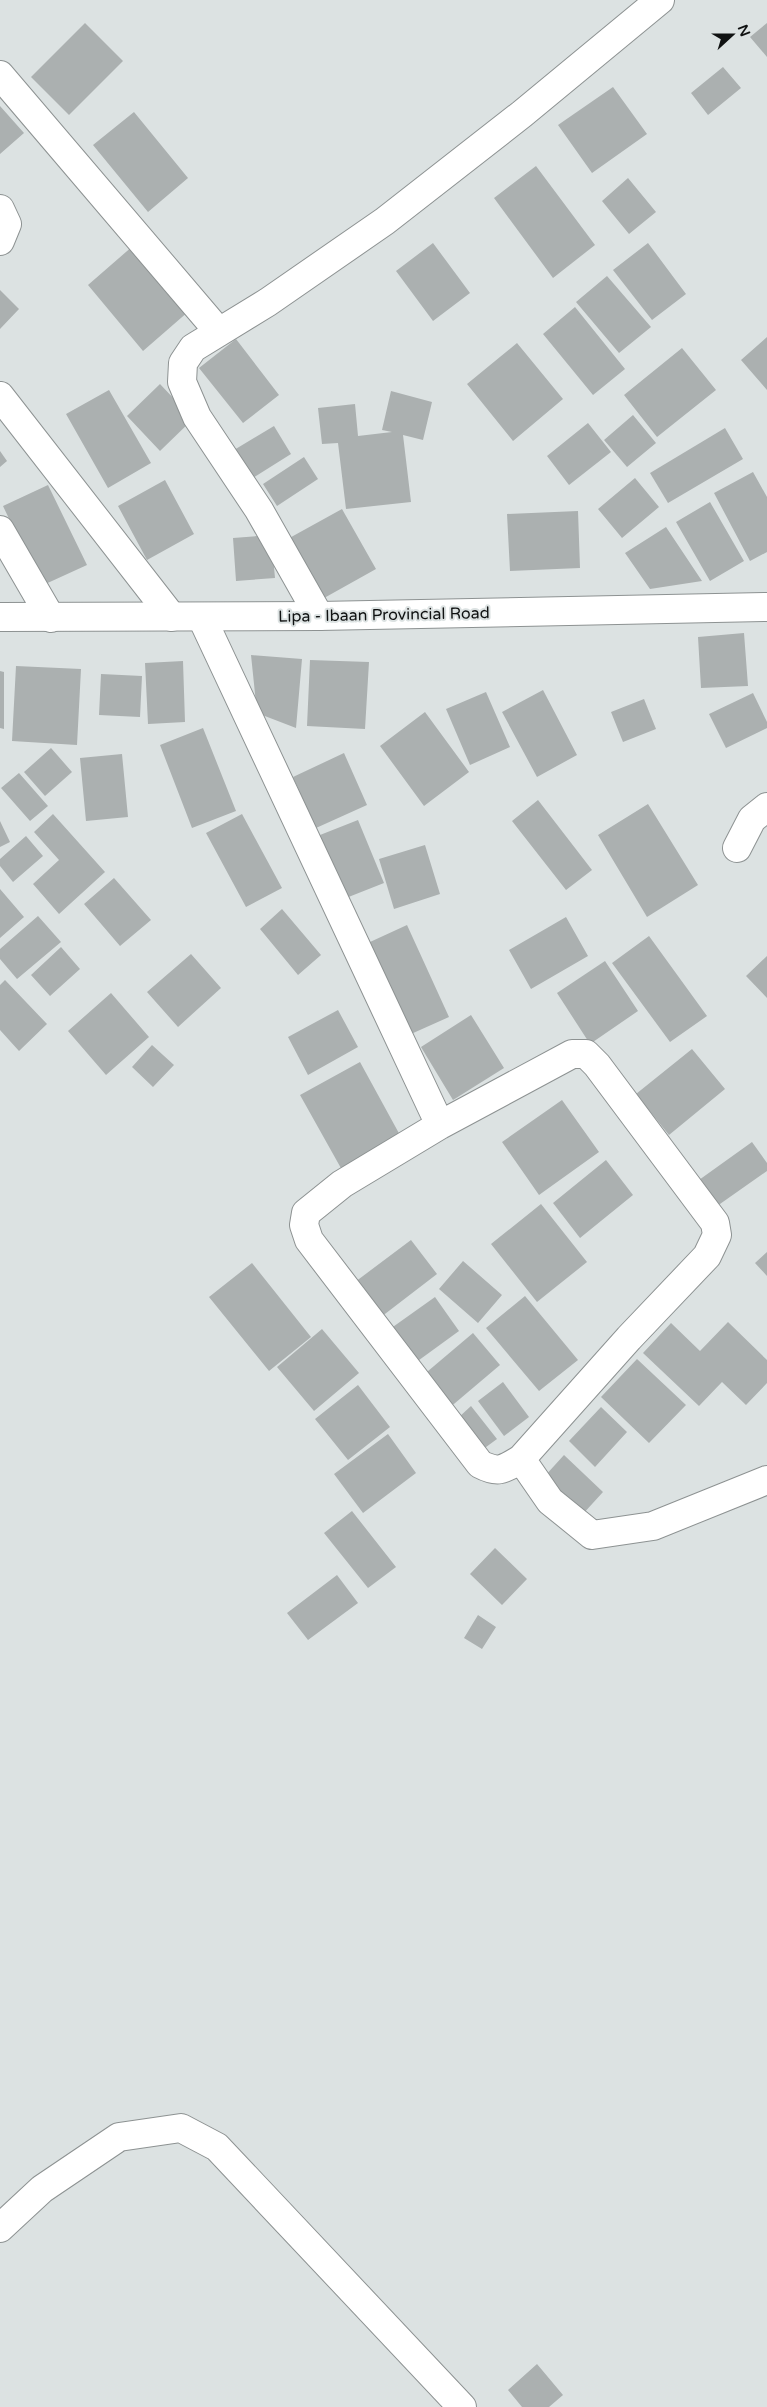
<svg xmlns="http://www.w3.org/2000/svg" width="767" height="2407" font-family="'Varela Round',sans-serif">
<rect width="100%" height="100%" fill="#dce2e2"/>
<!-- building -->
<path fill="#abb0b0" d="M85,23L123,61L69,115L31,77Z
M767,23V57L750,37Z
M723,67L741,88L708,115L691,93Z
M613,87L647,134L592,173L558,125Z
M0,106L24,133L0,154Z
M134,112L188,178L148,212L93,145Z
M536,166L595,245L553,278L494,198Z
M628,178L656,212L629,234L602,201Z
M433,243L470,293L433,321L396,271Z
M648,243L686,294L652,320L613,270Z
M134,245L189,311L143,351L88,285Z
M607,276L651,327L619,353L576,302Z
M0,290L19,309L0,329Z
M575,307L625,369L593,395L543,334Z
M767,337V390L741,360Z
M236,339L279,395L243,423L199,368Z
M517,343L563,399L513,441L467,384Z
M682,348L716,390L657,437L624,395Z
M160,384L193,419L160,451L127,416Z
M109,390L151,463L108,488L66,414Z
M391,391L432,402L423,440L403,435L411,502L346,509L338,443L322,444L318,408L355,404L358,436L392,432L382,430Z
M633,415L656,443L627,467L604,440Z
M588,423L611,452L569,485L547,456Z
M274,426L291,454L251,479L234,450Z
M725,428L743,459L668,503L650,473Z
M0,451L7,461L0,467Z
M304,457L318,479L277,506L263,484Z
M753,472L767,497V552L750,561L714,493Z
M635,478L659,507L622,538L598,509Z
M165,480L194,534L147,560L118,506Z
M48,485L87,565L41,586L3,506Z
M710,502L744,561L710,581L676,522Z
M342,509L376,569L317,602L284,541Z
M578,511L580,568L510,571L507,514Z
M666,527L702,581L650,589L625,553Z
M271,535L275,578L236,581L233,538Z
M744,633L748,686L701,688L698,637Z
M251,655L302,659L296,728L257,713Z
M310,660L369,662L365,729L307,726Z
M183,661L185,722L148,724L145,663Z
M16,666L81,669L77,745L12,741Z
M0,671L4,672V729L0,728Z
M101,674L142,676L140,717L99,715Z
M543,690L577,755L537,777L502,712Z
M486,692L510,747L470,765L446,709Z
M753,693L767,722V728L726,748L709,714Z
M644,699L656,729L623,742L611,712Z
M425,712L469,772L424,806L380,746Z
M203,728L236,811L192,828L160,745Z
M51,748L72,772L45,796L24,772Z
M344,753L367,805L316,828L293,777Z
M122,754L128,817L86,821L80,758Z
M19,773L48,806L30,821L1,788Z
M538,800L592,870L566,890L512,821Z
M648,804L698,885L647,917L598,835Z
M53,814L105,872L59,914L33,884L59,860L34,832Z
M242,814L282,888L246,907L206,833Z
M358,820L384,883L346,898L320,835Z
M0,821L10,842L0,847Z
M26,836L43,856L13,882L0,866V859Z
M425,845L440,894L394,909L379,859Z
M114,878L151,920L120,946L84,904Z
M0,889L24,917L0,938Z
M282,909L321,955L298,975L260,929Z
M38,916L61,942L17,979L0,959V949Z
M566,917L588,956L531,989L509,950Z
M407,925L449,1017L411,1034L370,942Z
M649,936L707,1016L670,1042L612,963Z
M61,947L80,969L50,996L31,975Z
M191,954L221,988L178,1027L147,992Z
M767,956V998L746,976Z
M605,961L638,1011L590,1044L557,993Z
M5,980L47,1024L19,1051L0,1030V985Z
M111,993L149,1037L106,1075L68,1031Z
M338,1010L358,1047L308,1075L288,1037Z
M471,1015L504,1068L453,1100L421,1047Z
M152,1045L174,1065L153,1087L132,1067Z
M692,1049L725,1089L669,1135L636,1094Z
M360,1062L401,1137L342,1170L300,1095Z
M562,1100L599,1152L539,1195L502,1142Z
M752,1142L767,1163V1171L710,1211L692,1185Z
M606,1160L633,1195L580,1238L553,1203Z
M541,1204L587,1262L537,1302L491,1244Z
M411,1240L437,1274L381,1317L355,1282Z
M767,1252V1276L755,1263Z
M463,1261L502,1295L478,1323L439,1289Z
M252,1263L311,1337L269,1371L209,1297Z
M525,1296L578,1360L539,1391L486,1328Z
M435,1297L459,1331L415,1363L390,1329Z
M728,1322L767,1360V1383L746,1405L722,1382L699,1406L643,1353L671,1323L700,1351Z
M322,1329L359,1373L314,1411L277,1367Z
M473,1333L500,1365L448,1409L421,1377Z
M637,1359L686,1405L649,1443L601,1397Z
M503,1382L529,1417L504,1436L478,1401Z
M358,1385L390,1427L348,1460L315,1419Z
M471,1406L497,1439L482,1450L458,1418Z
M601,1407L627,1432L595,1467L569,1441Z
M388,1434L416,1473L363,1513L334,1474Z
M564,1455L603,1492L582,1515L544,1477Z
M352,1511L396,1567L368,1588L324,1533Z
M495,1548L527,1579L502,1605L470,1574Z
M337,1575L358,1603L308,1640L287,1613Z
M478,1615L496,1627L482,1649L464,1638Z
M537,2364L563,2395L549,2407H522L508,2390Z"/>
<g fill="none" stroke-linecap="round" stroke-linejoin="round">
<!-- minor casing -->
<g stroke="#8d9292" stroke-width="30">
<path id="minor" d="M0,75L219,332
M0,209L7,224L0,241
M0,396L172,617
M0,530L51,618
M319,616L259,510L197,417L182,382L183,363L193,348L268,302L385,221L522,114L660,0
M202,618L440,1125
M737,848L752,819L767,807
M572,1054H586L597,1065L715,1223L717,1235L707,1256L629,1338L521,1459C504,1469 499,1474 480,1464L309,1240L304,1225L306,1213L342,1184L440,1125Z
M521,1459L550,1501L592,1535L653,1526L767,1480
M0,2228L42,2189L119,2137L181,2128L217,2147L462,2407"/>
</g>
<!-- major casing -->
<g stroke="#8d9292" stroke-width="30">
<path id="major" d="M0,617L319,616L767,607"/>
</g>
<!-- minor -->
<use href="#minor" stroke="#fff" stroke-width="28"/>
<!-- major -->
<use href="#major" stroke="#fff" stroke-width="28"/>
</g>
<g text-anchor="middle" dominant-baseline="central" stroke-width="4" stroke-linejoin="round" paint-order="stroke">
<!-- street labels -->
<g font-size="16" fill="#101212" stroke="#dce2e2">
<text transform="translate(384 615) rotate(-1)">Lipa - Ibaan Provincial Road</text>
</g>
</g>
<!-- north arrow -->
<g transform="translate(732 35) rotate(69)" stroke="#dce2e2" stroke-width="4" paint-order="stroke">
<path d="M0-4L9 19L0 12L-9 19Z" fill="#101212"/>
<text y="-8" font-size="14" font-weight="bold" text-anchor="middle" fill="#101212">N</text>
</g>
</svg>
